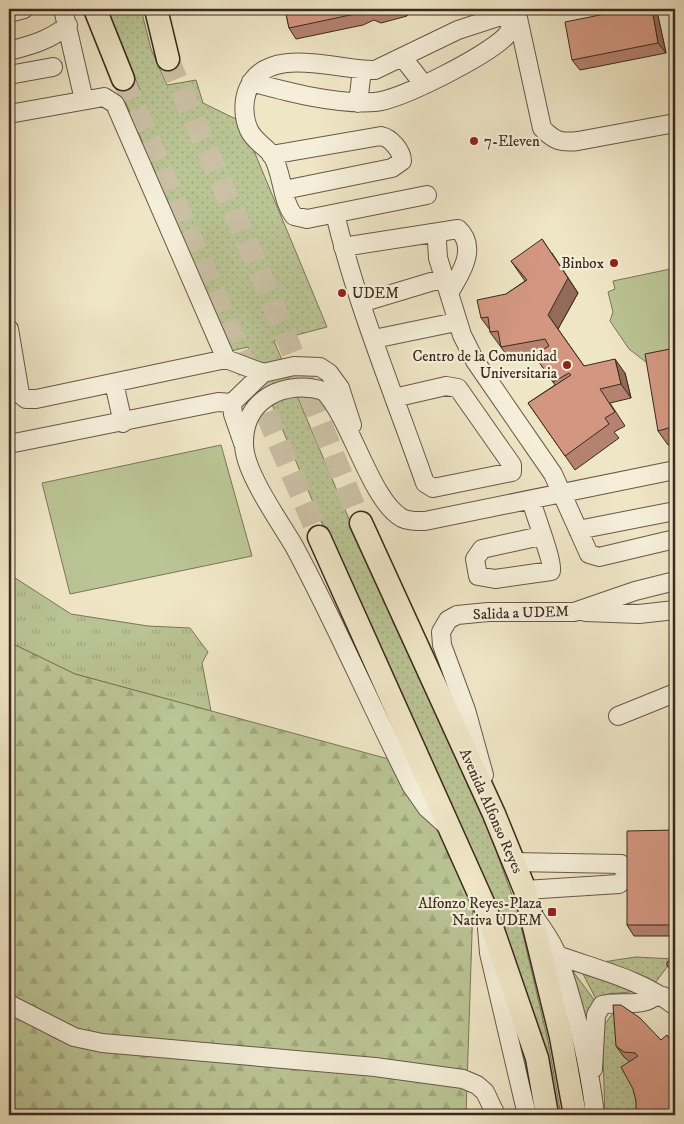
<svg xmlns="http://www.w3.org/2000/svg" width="684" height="1124" font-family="'IM FELL DW Pica',serif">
<defs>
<pattern id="grass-tufts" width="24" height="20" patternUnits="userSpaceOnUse" patternTransform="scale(1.25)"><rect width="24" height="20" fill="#bac494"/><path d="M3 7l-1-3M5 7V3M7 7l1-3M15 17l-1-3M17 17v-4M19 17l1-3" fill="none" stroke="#a1a87f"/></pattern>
<pattern id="forest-firs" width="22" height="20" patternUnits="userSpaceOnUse" patternTransform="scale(1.25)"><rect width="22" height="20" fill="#bac494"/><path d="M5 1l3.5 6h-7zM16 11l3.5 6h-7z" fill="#a1a87f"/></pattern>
<pattern id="park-dots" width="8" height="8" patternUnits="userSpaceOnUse" patternTransform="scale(1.25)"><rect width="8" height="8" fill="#bac494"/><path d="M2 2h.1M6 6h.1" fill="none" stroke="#a1a87f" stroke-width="1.8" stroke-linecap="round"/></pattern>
</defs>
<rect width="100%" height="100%" fill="#efe6c6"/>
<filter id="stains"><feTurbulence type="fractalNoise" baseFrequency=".004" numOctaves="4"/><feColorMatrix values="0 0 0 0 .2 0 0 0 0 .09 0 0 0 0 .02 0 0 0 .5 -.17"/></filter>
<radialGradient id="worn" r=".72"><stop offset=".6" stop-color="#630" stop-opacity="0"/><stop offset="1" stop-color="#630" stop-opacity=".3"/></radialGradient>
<!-- grass -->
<path fill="url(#grass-tufts)" stroke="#7a765a" d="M9,574L71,614L148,626L190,628L208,652L202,663L211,711L75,674L9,642Z"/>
<!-- forest -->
<path fill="url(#forest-firs)" stroke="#7a765a" d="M9,642L75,674L477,783L466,1115H9Z"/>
<!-- park -->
<path fill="url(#park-dots)" stroke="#7a765a" d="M106,9H141L151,49L167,85L196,80L203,103L242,122L327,327L274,341L365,557L490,834L517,909L548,1041L561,1115H556L540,1041L512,949L352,595L248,347L231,351L122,94L140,90Z
M636,957L673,959L655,983L627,970L596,963Z
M572,970L595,1001L589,1046Z
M583,974L624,982L640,991L609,994L596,999Z
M619,1010L644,1115H605L602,1028L613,1013Z"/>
<!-- garden -->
<path fill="#bac494" stroke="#7a765a" d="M675,268V364L655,369L629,349L610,321L613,312L608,292L615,289L613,281Z
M221,445L252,556L70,594L42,483Z"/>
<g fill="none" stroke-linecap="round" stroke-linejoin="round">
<!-- major-tunnel -->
<path stroke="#cbc0a5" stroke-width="22" stroke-dasharray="22 11" stroke-linecap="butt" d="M168,59L266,287L361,523
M123,79L319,537"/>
<!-- minor casing -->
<g stroke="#685849" stroke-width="20">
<path id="minor" d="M63,9L84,100
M516,9L542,128C554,141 561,143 578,141L675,123
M9,13L24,9
M9,51C32,45 50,40 68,25
M403,58L424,85
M9,75L53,67
M251,82C288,92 337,105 375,102C401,100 488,55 506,36C511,30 514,18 516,11
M358,103L362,70
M9,114L104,97L115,104L226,359
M271,155L381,136C391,138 402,151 402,161L392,168L284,190
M427,195L307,219L294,216C281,200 283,173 272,155C265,146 254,141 249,130C243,117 243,101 248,89C267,43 339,71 375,70L458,30L516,11
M335,214C357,306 394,394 425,483L433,488L512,472V465L458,388L446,386L394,398
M343,247L439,232
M449,293C461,274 478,247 458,229L439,232L437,242L438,258L462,335L475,361L553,474L589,554L599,557L675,539
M361,303L444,278
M9,329L20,394L26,399H36L226,359L263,373
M374,339L456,322
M114,383L123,423
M243,443L233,414L232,403L263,373L294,366L320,367L329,373L340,388L352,425
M9,444L218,402L232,403
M531,500C534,512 554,564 551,571L495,579L478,576L475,559L482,549L541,536
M578,530L675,511
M585,612L639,614L675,610
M618,716L675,693
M484,775L466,710L442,645L441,632L448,620L457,615L488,612H574L635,591L675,581
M446,825L427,808L411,785C371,706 336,624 294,546C280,522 244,472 244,444C243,399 285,379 324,391C351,419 371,501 402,518C410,522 418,521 425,521L675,470
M514,862L621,864L625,869L624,880L619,884L525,890
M536,919C543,930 553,942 557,955C574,1001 590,1067 595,1115
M487,928L489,953L527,1115
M557,955C598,970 641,979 675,1006
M9,1004L74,1037L102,1043L375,1067L463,1079L477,1085L485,1092L496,1115
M593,1069L596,1015L602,1005C616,1001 645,1007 653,997L663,996"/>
</g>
<!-- major casing -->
<g stroke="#3b291f" stroke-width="25">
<path id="major" d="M95,9L123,79
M156,9L168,59
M361,523L494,814L525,890L561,1037L575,1115
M319,537L485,907L537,1058L547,1115"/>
</g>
<!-- minor -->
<use href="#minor" stroke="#f5efda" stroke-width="18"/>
<!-- major -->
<use href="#major" stroke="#efe6c6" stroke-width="22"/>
</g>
<!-- wall -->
<path fill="#b5826f" stroke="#3b291f" d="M285,9H406L407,16L381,23L374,20L363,25L296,39L289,28Z
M658,16L666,53L580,70L572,60Z
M552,253L578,293L558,329L584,366L625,373L631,398L610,403L625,426L614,432L619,438L575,470L528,403L555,385L535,356L511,361L490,332V330L481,318L506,294L525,281L511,261Z
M675,348V443L668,445L658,431Z
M675,830V936H634L627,925Z
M640,1018L636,1101L630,1062L624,1057L616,1046Z"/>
<!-- shaded-wall -->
<path fill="#946a5a" stroke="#3b291f" d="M402,9H406L407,16Z
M652,9H654L658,16L666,53L658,43Z
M542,239L578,293L558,329L548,315Z
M615,359L625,373L631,398L621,384Z"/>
<!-- building -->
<path fill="#d39781" stroke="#3b291f" d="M285,9H386L374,12L366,9L355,14L289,28Z
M630,9H652L658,43L572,60L565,22Z
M542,239L568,278L548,315L584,366L615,359L621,384L600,389L615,412L605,418L609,424L565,456L528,403L571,375L569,373L553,382L534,355L549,346L545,339L501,347L498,331L490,332L488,317L481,318L477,300L506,294L527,280L511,261Z
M675,348V426L658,431L645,354Z
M675,830V925H627V831Z
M675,953V978L672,976V970L667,966V962L671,960L670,955Z
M613,1005H621L640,1018L661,1040L667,1035L675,1047V1115H636V1101L633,1089L621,1067L638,1056L635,1053L624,1052L616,1046Z"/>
<!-- markers -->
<g fill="#8f2418" stroke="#f5efda" stroke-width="2">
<circle cx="474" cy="141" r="5"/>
<circle cx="614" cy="263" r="5"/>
<circle cx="342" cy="293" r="5"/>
<circle cx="567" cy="365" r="5"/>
<rect x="547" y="907" width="10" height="10" rx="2.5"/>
</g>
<g text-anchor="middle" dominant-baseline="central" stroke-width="4.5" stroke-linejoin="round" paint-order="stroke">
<!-- poi labels -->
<g font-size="15" fill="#3b291f" stroke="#f5efda" text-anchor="end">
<text x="484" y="141" text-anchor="start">7-Eleven</text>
<text x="604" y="263">Binbox</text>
<text x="352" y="293" text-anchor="start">UDEM</text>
<text x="557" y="356">Centro de la Comunidad<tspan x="557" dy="17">Universitaria</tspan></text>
<text x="542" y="903">Alfonzo Reyes-Plaza<tspan x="542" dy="17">Nativa UDEM</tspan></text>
</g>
<!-- street labels -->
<g font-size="15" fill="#3b291f" stroke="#f5efda">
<text transform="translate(521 613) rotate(-2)">Salida a UDEM</text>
<text transform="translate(491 811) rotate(66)">Avenida Alfonso Reyes</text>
</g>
</g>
<!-- margin -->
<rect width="684" height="1124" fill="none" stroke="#efe6c6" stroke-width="30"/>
<rect x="10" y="10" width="664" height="1104" fill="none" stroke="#3b291f" stroke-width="2.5"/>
<rect x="15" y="15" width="654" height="1094" fill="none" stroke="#3b291f"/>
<rect width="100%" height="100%" filter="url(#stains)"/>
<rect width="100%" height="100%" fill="url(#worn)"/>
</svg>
